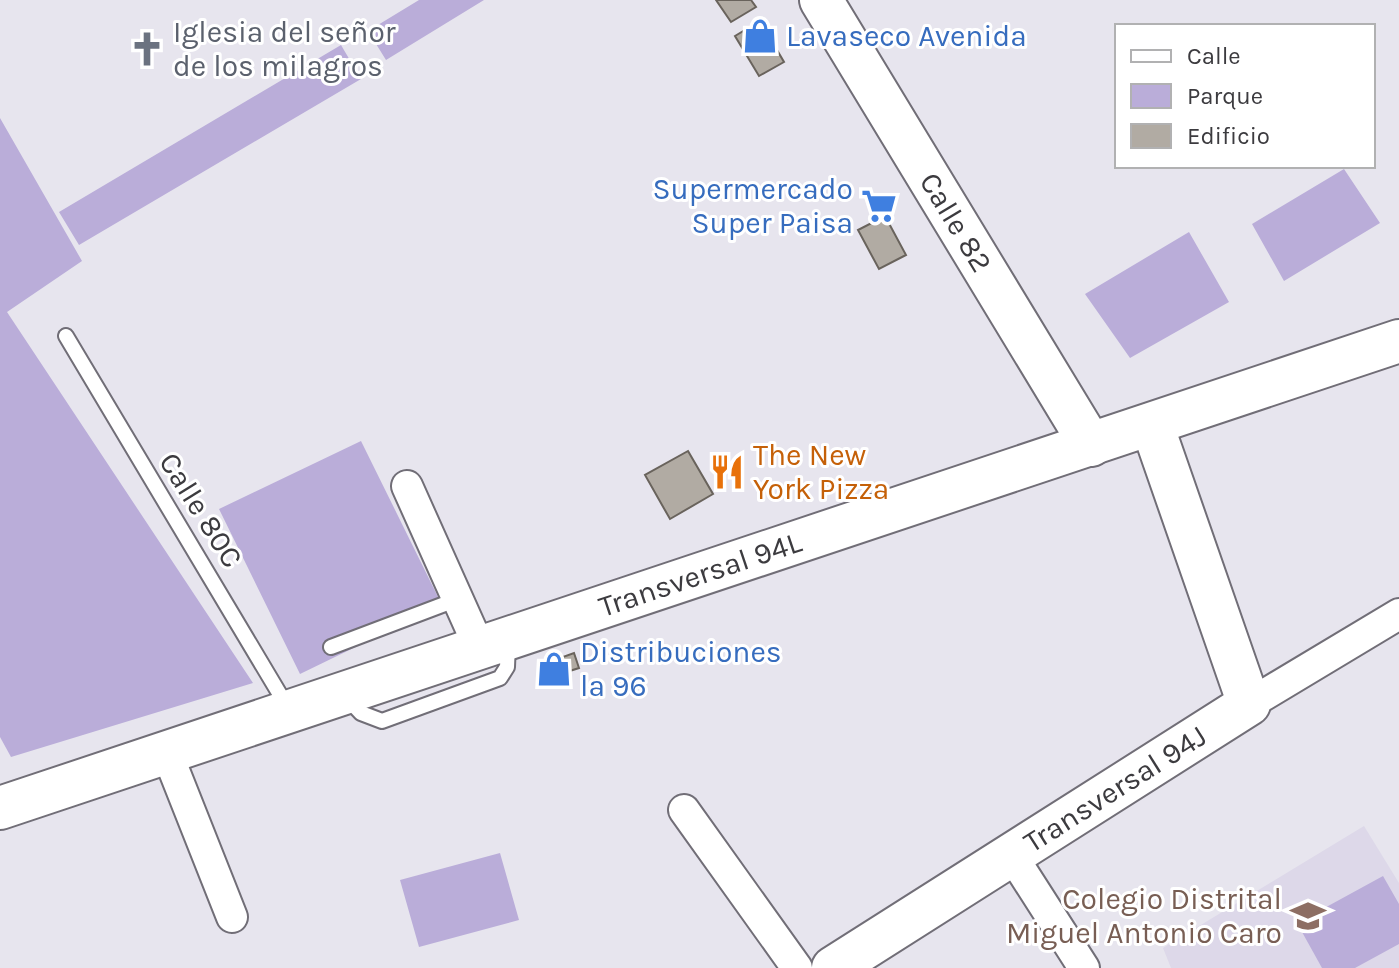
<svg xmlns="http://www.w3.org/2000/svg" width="1399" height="968" font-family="Karla,sans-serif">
<rect width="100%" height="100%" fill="#e7e5ee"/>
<!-- built -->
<path fill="#ddd8e9" d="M1364,826L1399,883V968H1171L1163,948Z"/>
<!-- green -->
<path fill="#baadd9" d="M419,0H484L386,60L368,31Z
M341,45L361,79L79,245L59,212Z
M0,118L82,261L7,312L253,683L11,757L0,737Z
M1344,169L1380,223L1284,281L1252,224Z
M1189,232L1229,302L1130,358L1085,294Z
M361,441L442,605L300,674L219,509Z
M500,853L519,920L419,947L400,880Z
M1383,876L1399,904V944L1355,968H1322L1297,923Z"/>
<!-- building -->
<path fill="#b1aba3" stroke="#69635c" stroke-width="2" d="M716,0H751L756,7L731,22Z
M760,21L784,62L759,76L735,36Z
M885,216L906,255L879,269L858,230Z
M688,451L713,494L670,519L645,475Z
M574,653L579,668L551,677L546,663Z"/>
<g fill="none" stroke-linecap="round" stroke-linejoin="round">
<!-- lane casing -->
<g stroke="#716e77" stroke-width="18">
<path id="lane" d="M66,336L288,708
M331,647L458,599
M346,697L361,713L382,721L500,678L507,667L508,643"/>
</g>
<!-- street casing -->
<g stroke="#716e77" stroke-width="34">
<path id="street" d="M407,486L480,649
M1249,704L1399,614
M167,753L232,917
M684,810L797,968
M1011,854L1084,968"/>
</g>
<!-- secondary casing -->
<g stroke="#716e77" stroke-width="46">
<g id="secondary">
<path id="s1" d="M821,0L1091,445"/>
<path id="s2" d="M0,808L1399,341"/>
<path id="s3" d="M833,968L1249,704L1152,425"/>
</g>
</g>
<!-- lane -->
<use href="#lane" stroke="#fff" stroke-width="14"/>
<!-- street -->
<use href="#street" stroke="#fff" stroke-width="30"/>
<!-- secondary -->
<use href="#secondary" stroke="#fff" stroke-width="42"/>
</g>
<!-- icons -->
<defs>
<g id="shop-bare" transform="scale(2.76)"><path d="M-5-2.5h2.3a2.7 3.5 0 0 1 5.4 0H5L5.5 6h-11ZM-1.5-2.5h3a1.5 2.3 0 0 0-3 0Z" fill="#3f7fe0" stroke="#fff" stroke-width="2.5" paint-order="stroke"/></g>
<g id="church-bare" transform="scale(2.76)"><path d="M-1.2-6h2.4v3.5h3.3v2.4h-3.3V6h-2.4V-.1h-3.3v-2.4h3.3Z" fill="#6b7280" stroke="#fff" stroke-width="2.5" paint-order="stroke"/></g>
<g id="supermarket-bare" transform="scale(2.76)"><path d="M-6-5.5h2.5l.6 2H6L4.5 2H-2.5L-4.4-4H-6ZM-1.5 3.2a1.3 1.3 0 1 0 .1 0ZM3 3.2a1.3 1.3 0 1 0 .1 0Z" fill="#3f7fe0" stroke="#fff" stroke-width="2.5" paint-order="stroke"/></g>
<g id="restaurant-bare" transform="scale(2.76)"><path d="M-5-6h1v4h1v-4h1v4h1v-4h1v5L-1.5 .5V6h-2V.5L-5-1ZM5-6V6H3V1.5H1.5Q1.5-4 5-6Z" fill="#e8710a" stroke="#fff" stroke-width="2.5" paint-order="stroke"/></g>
<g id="school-bare" transform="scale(2.76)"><path d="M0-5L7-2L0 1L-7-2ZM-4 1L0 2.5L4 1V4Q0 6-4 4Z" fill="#8d6e63" stroke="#fff" stroke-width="2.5" paint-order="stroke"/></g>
</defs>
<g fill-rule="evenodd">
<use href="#shop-bare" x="760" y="36"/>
<use href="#church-bare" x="147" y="49"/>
<use href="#supermarket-bare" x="879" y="206"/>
<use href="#restaurant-bare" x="727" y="472"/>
<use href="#shop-bare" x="554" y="669"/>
<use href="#school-bare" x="1308" y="916"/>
</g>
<g text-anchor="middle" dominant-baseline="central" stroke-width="6" stroke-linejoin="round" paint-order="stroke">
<!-- worship labels -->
<g font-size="30" fill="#5b616d" stroke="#fff" text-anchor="start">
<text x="173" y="32">Iglesia del señor<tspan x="173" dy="34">de los milagros</tspan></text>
</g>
<!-- shop labels -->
<g font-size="30" fill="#366cbe" stroke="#fff" text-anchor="start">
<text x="786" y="36">Lavaseco Avenida</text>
<text x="853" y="189" text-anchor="end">Supermercado<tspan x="853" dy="34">Super Paisa</tspan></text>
<text x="580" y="652">Distribuciones<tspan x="580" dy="34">la 96</tspan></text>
</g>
<!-- street labels -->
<g font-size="30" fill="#3c3b3f" stroke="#fff">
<text stroke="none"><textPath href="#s1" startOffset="260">Calle 82</textPath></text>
<text transform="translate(201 510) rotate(58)">Calle 80C</text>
<text stroke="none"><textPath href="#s2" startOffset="738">Transversal 94L</textPath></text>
<text stroke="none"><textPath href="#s3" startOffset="334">Transversal 94J</textPath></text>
</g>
<!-- food labels -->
<g font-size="30" fill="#c56008" stroke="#fff" text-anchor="start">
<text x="753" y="455">The New<tspan x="753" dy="34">York Pizza</tspan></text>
</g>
<!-- education labels -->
<g font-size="30" fill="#785e54" stroke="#fff" text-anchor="end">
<text x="1282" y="899">Colegio Distrital<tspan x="1282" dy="34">Miguel Antonio Caro</tspan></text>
</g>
</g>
<!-- legend -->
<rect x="1115" y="24" width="260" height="144" fill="#ffffff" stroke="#b1b1b2" stroke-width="2"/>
<rect x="1131" y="50" width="40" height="12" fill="#ffffff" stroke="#b1b1b2" stroke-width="2"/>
<text x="1187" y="64" font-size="24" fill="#3c3b3f">Calle</text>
<rect x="1131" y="84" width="40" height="24" fill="#baadd9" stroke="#b1b1b2" stroke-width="2"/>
<text x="1187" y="104" font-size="24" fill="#3c3b3f">Parque</text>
<rect x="1131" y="124" width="40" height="24" fill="#b1aba3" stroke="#b1b1b2" stroke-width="2"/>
<text x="1187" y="144" font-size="24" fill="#3c3b3f">Edificio</text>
</svg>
